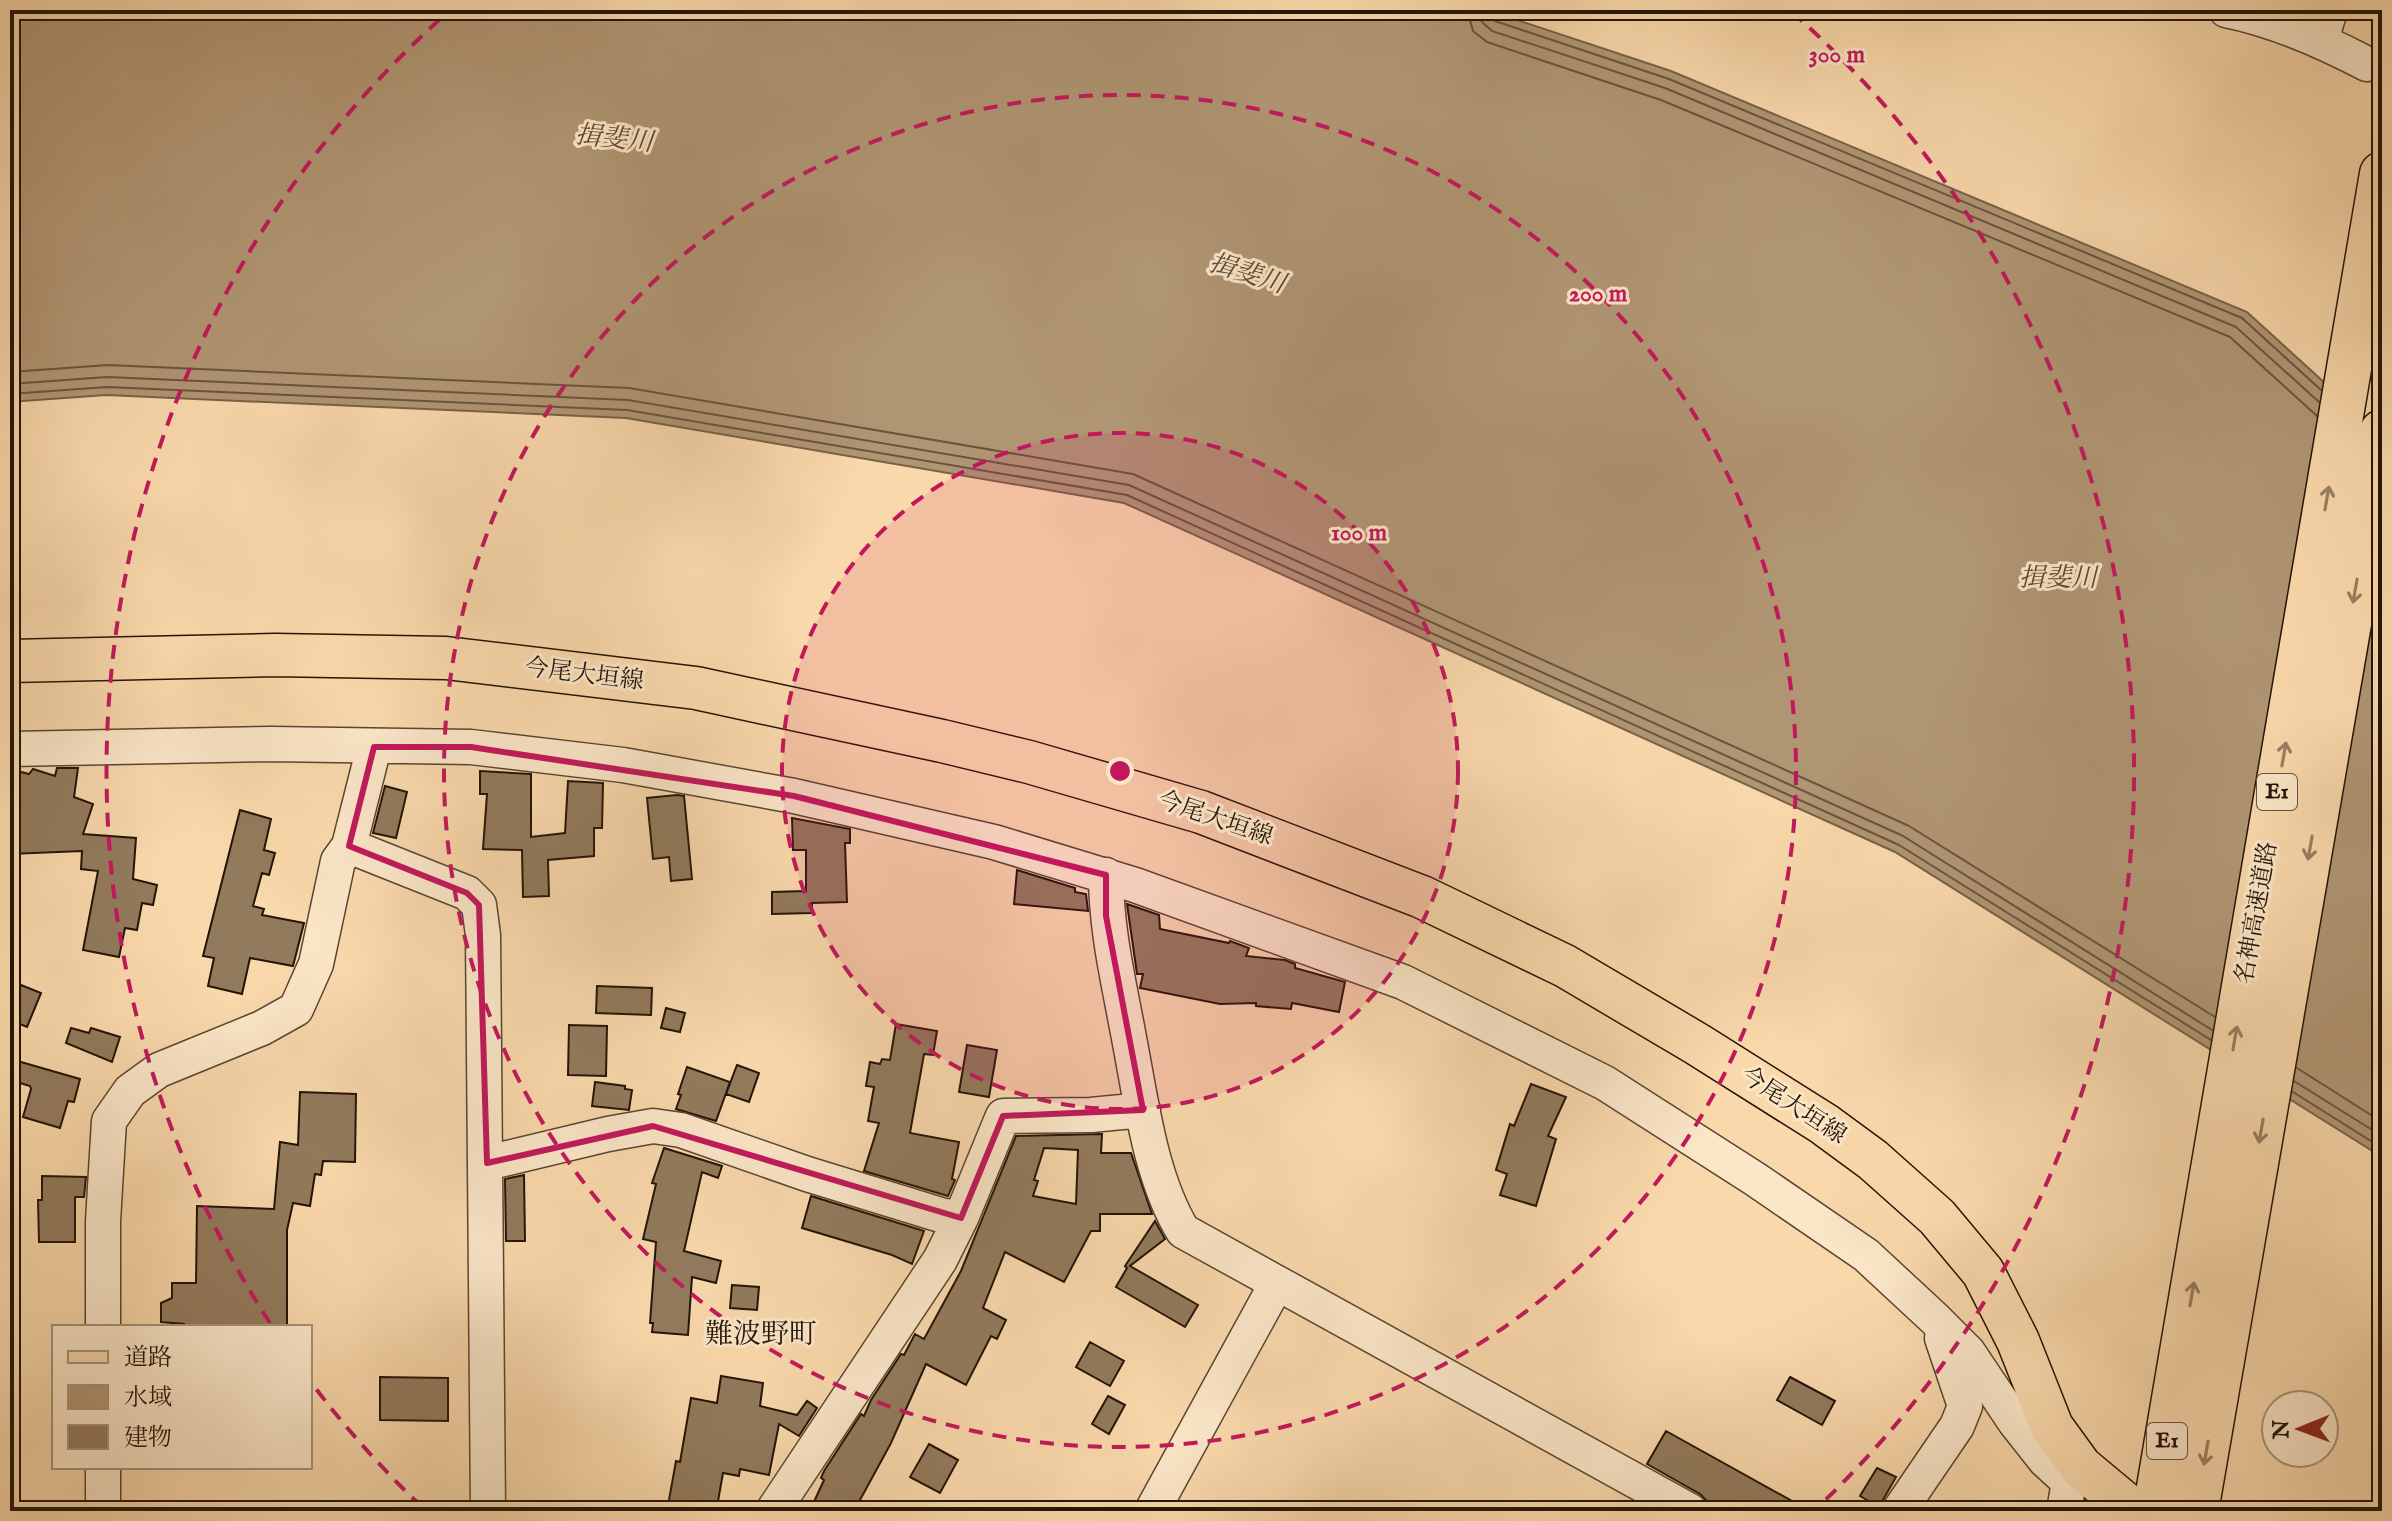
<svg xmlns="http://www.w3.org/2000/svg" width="2392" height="1521" font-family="'IM FELL English','Noto Serif JP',serif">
<rect width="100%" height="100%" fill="#f9d8ab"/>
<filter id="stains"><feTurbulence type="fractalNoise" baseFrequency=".0025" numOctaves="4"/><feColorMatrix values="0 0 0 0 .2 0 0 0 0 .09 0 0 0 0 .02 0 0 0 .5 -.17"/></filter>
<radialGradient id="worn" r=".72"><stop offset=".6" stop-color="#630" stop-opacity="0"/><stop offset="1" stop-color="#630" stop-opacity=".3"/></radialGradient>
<!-- water -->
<path fill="#b09573" stroke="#786148" stroke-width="2" d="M10,10H1487L1671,71L2247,312L2382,435V1157L1895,852L1124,503L626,418L106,395L10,402Z"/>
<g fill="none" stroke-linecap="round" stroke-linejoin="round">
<!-- shore -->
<path stroke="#6a543d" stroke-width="2" d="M1467,10L1473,31L1487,42L1661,100L2230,337L2317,416
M1479,10L1482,22L1492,31L1665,88L2236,327L2319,402
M1489,10L1490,17L1495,21L1669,79L2242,318L2321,390
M10,372L108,365L629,388L1133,474L1909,826L2215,1017
M10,384L107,377L628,400L1129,485L1903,836L2212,1030
M10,394L107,387L627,410L1127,495L1899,845L2211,1040
M2297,1068L2382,1122
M2294,1081L2382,1136
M2293,1092L2382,1148"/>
</g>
<!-- building -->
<path fill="#927a5c" stroke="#231407" stroke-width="2" fill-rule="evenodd" d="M57,768H78L74,797L93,804L83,834L136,838L133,879L157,885L153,905L142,903L137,930L125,928L119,957L83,950L98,871L81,869L82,851L10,854V769L29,774L33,769L55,776Z
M480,771L531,774V837L565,833L568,781L603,783L602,828H594V856L548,860L549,896L523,897L522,850L483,849L487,794H480Z
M385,786L407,792L396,838L373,833Z
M677,795L684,796L692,879L671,881L669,857L653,859L647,798Z
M240,810L271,819L264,850L275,853L269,875L262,873L253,906L264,909L262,915L304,923L293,966L250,958L242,994L208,986L214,958L203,956Z
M792,818L850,829V843H845L847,902L812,903V913L772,914V892L806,891V850H793Z
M1017,870L1075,888V892L1086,894L1088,911L1014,904Z
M1127,904L1159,915L1160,929L1229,943L1230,941L1249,948L1246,956L1285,960L1295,964V968L1345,982L1339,1012L1292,1003L1291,1009L1256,1006V1003L1220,1004L1140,988L1143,974H1137Z
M21,985L41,993L27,1027L10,1020V1011Z
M597,986L652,988L651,1015L596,1013Z
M666,1008L685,1013L680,1032L661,1028Z
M896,1024L937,1031L933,1055L924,1054L910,1133L959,1142L952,1179L955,1180L948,1196L864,1171L879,1123L868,1121L874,1087L866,1086L870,1062L880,1064L882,1059L890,1060Z
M569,1025L607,1026L606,1076L568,1075Z
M71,1028L89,1033L91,1028L120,1037L112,1062L66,1043Z
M967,1045L997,1050L989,1097L959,1092Z
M14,1060L80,1079L74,1102L68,1101L60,1128L23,1117L31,1089L30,1086L10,1080Z
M737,1065L759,1073L749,1102L726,1094Z
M687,1067L730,1082L716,1121L676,1109L681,1095L678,1094Z
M595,1082L625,1086V1089L632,1090L629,1110L592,1106Z
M1531,1084L1566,1097L1548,1136L1556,1139L1536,1206L1500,1195L1507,1174L1496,1170L1510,1124L1514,1126Z
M300,1092L356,1094L355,1162L323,1161L321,1175L315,1174L310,1206L293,1203L287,1230V1327H184V1324L161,1322V1303L172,1298V1283H196L197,1206L274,1209L280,1142L298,1145Z
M1102,1134L1101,1153H1131L1152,1214H1100V1231H1091L1064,1282L1005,1252L983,1308L1006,1320L997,1339L991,1336L966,1385L926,1364L891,1443L854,1511H829L813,1504L824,1480L821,1478L824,1471L861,1414L864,1416L871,1400L901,1354L904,1355L915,1334L924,1339L961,1271L1016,1136ZM1044,1148L1078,1150L1076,1204L1033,1196L1038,1181L1034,1180Z
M664,1148L722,1166L718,1178L702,1172L684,1251L721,1261L716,1283L692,1277L688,1335L652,1332L653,1323H650L656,1242L643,1239L656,1184L652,1183Z
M524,1175L525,1241H506L505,1179Z
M42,1176L86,1177L84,1197H75V1242H39L38,1200H42Z
M811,1196L924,1231L912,1264L892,1255L802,1228Z
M1155,1221L1165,1239L1130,1266L1198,1305L1185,1327L1116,1287L1127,1268L1125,1266Z
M732,1285L759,1287L757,1310L730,1308Z
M1090,1342L1124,1361L1110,1386L1076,1367Z
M721,1376L763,1383L760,1406L797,1415L807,1401L817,1408L799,1436L779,1424L769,1475L740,1469L739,1476L723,1473L717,1507L711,1506L710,1511H667L676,1461L680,1462L691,1398L717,1403Z
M380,1377L448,1378V1421L380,1420Z
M1790,1377L1835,1401L1822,1425L1777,1400Z
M1108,1396L1125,1405L1109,1434L1092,1424Z
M1666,1431L1810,1511H1710L1707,1501L1700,1494L1647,1464Z
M929,1444L958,1460L940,1493L910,1477Z
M1877,1468L1896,1477L1879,1507L1860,1496Z"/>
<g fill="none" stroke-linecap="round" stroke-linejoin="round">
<!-- minor casing -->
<g stroke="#584530" stroke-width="37">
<path id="minor" d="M2226,10C2276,20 2323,41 2367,64
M2321,41L2330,10
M10,749L271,744L471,747L623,765L794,796L994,842L1135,885L1403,982L1605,1083L1755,1179L1866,1255L1935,1319L1968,1352L2015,1422L2045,1460L2069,1482
M349,846L467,893L479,905L483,935L488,1511
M1106,875C1106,931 1119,983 1129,1038C1141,1100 1150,1177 1183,1231L1690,1511
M487,1163L608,1134L653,1126L681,1130L807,1174L944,1216L961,1218
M103,1327V1221L109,1121L130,1091L159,1070L262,1028L296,1009L316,964L338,861L349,846L374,747
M103,1511V1467
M773,1511L940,1260L961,1218L1003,1116L1091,1115L1143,1110
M1152,1511L1277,1283
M1899,1511L1957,1426L1965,1406L1942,1338
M2064,1511L2069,1482L2081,1467"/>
</g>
<!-- major casing -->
<g stroke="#231407" stroke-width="45">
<path id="major" d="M10,661L275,655L446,658L696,688L942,741L1029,762L1201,812L1422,897L1565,966L1697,1044L1824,1124L1873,1160L1937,1217L1983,1272L2018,1341L2052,1427L2081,1467L2123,1502"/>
</g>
<!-- highway casing -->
<g stroke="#231407" stroke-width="47">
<path id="highway" d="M2155,1511L2382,174
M2196,1511L2382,432"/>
</g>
<!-- minor -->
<use href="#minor" stroke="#fbe6c8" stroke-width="34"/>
<!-- major -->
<use href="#major" stroke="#f9d8ab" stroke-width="42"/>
<!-- highway -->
<use href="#highway" stroke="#f9d8ab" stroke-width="44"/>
</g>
<!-- one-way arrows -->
<defs><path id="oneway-shaft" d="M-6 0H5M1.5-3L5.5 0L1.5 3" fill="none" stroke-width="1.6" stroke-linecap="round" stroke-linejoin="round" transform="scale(2)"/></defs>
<g stroke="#998061">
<use href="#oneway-shaft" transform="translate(2327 498) rotate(-80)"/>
<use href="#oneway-shaft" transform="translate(2355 591) rotate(100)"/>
<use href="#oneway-shaft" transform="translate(2284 754) rotate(-80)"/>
<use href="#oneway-shaft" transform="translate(2310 848) rotate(100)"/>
<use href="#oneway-shaft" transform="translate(2235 1038) rotate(-80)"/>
<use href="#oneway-shaft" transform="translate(2261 1131) rotate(100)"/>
<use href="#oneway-shaft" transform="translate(2192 1294) rotate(-80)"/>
<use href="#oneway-shaft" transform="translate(2206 1453) rotate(100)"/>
</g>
<!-- marked area -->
<path fill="none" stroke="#c2185b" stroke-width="6" stroke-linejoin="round" d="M374,747H471L794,796L1106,875V916L1143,1110L1003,1116L961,1218L653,1126L487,1163L479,905L467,893L349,846Z"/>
<!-- distance rings -->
<circle cx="1120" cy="771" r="338" fill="#c2185b" fill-opacity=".12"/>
<g fill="none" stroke="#c2185b" stroke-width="4" stroke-dasharray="14 10">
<circle cx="1120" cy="771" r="338"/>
<circle cx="1120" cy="771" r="676"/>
<path d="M422 1507A1014 1014 0 0 1 310 1381M270 1323A1014 1014 0 0 1 448 12M1792 12A1014 1014 0 0 1 1818 1507"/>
</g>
<g text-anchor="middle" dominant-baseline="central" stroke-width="6" stroke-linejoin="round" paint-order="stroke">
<!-- shield labels -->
<g fill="#fbe6c8" stroke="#645341" stroke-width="2">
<rect x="2257" y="774" width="40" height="36" rx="6"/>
<rect x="2147" y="1423" width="40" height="36" rx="6"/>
</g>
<g font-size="22" font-weight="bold" fill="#231407">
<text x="2277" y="792">E1</text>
<text x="2167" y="1441">E1</text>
</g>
<!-- street labels -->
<g font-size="24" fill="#231407" stroke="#fbe6c8">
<text transform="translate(584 675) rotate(7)">今尾大垣線</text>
<text transform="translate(1215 819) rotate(19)">今尾大垣線</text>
<text transform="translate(2257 913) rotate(-80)">名神高速道路</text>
<text transform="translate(1793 1106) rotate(33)">今尾大垣線</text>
</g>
<!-- water labels -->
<g font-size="26" font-style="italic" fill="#5b4832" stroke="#fbe6c8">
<text transform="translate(614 139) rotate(6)">揖斐川</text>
<text transform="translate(1247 274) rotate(17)">揖斐川</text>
<text x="2058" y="578">揖斐川</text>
</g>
<!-- quarter labels -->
<g font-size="28" fill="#231407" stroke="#fbe6c8">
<text x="761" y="1335">難波野町</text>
</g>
</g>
<circle cx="1120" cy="771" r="12" fill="#c2185b" stroke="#fbe6c8" stroke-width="4"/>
<g font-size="24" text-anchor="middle" font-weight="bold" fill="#c2185b" stroke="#fbe6c8" stroke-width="6" stroke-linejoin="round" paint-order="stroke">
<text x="1837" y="62">300 m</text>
<text x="1598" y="301">200 m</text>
<text x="1359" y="540">100 m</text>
</g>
<!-- margin -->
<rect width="2392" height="1521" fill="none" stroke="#f9d8ab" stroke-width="40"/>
<rect x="12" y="12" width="2368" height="1497" fill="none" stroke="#231407" stroke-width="4"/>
<rect x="20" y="20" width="2352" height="1481" fill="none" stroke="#231407" stroke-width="2"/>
<!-- legend -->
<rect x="52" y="1325" width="260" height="144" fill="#fbe6c8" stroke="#a5927b" stroke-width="2"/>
<rect x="68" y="1351" width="40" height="12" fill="#f9d8ab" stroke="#a5927b" stroke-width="2"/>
<text x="124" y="1365" font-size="24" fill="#231407">道路</text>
<rect x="68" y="1385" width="40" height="24" fill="#b09573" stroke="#a5927b" stroke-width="2"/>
<text x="124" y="1405" font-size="24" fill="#231407">水域</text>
<rect x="68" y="1425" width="40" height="24" fill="#927a5c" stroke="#a5927b" stroke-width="2"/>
<text x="124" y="1445" font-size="24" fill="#231407">建物</text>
<!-- north arrow -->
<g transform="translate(2300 1429) rotate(269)"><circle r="38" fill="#fbe6c8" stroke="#a5927b" stroke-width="2"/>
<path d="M0-6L14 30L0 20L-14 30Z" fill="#8f2418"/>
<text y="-12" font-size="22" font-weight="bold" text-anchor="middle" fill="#231407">N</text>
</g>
<rect width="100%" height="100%" filter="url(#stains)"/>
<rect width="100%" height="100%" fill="url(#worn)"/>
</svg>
